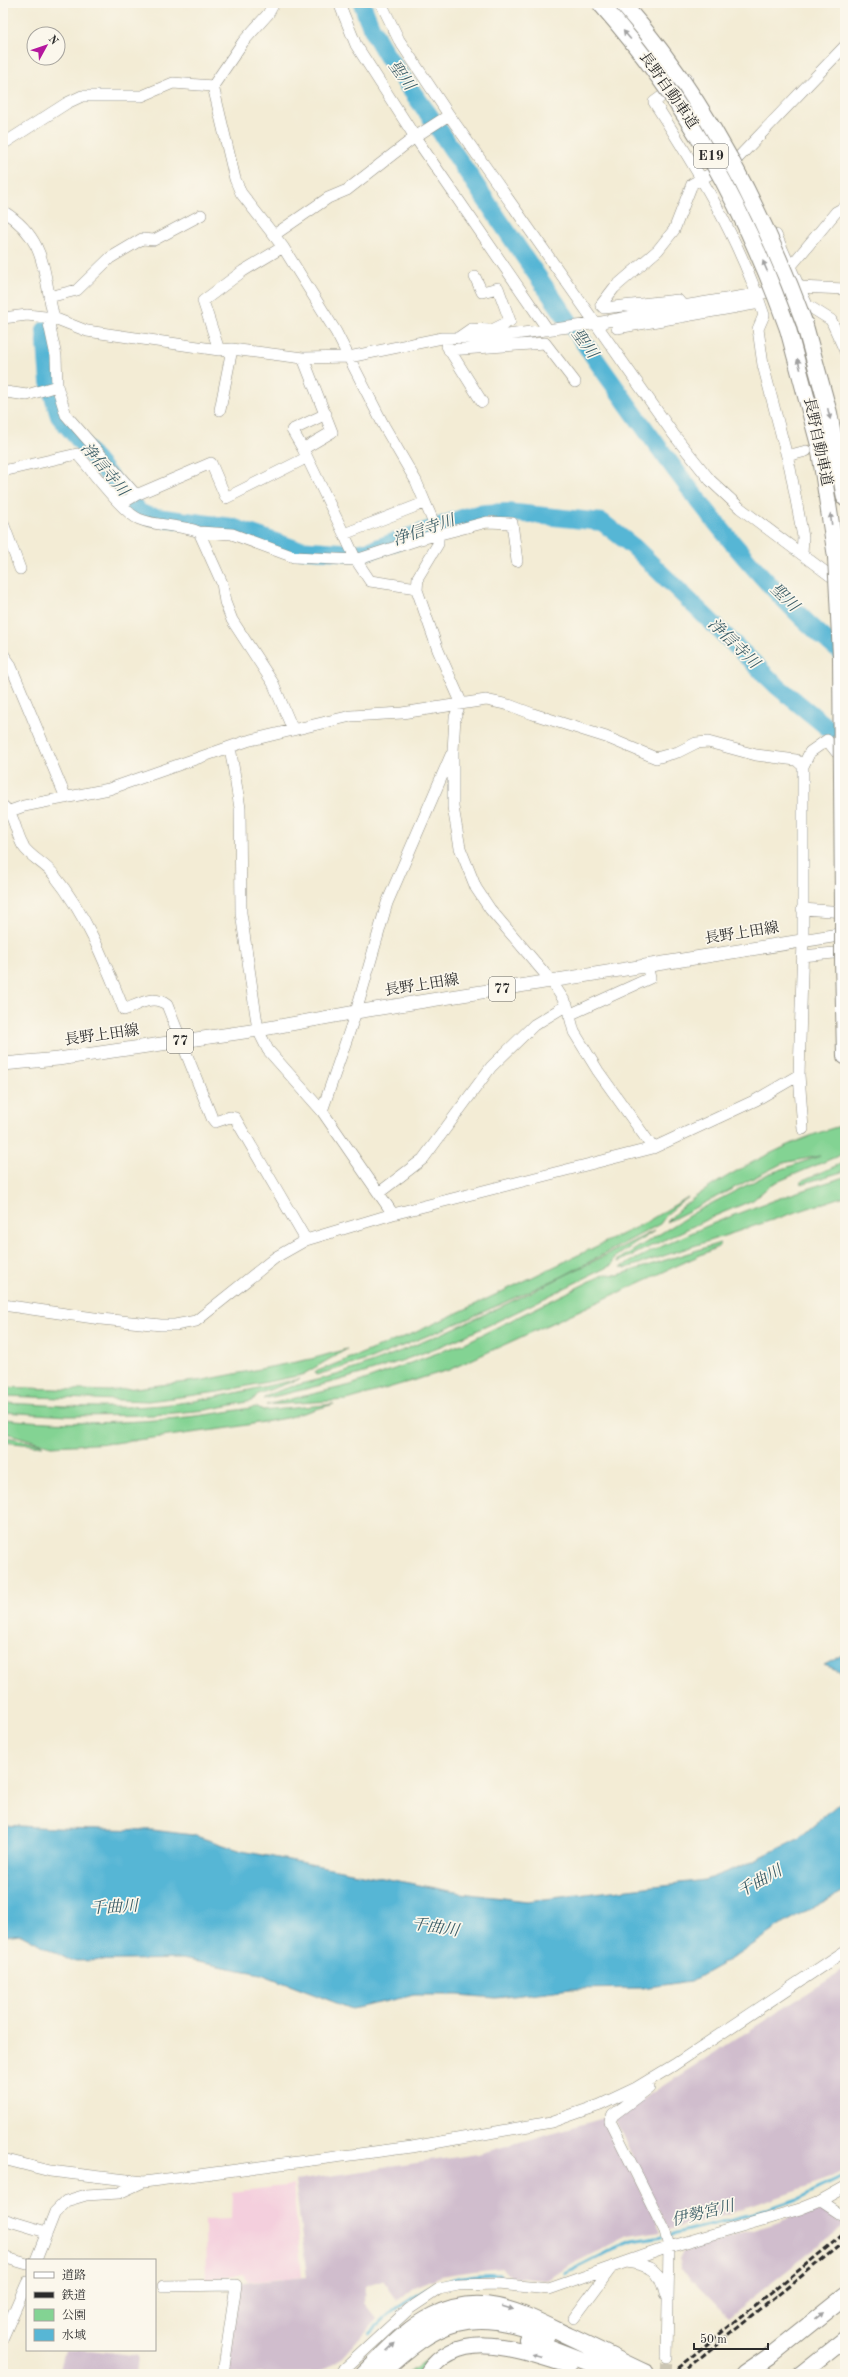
<svg xmlns="http://www.w3.org/2000/svg" width="848" height="2377" font-family="'Old Standard TT','Noto Serif JP',serif">
<rect width="100%" height="100%" fill="#fbf7ec"/>
<filter id="ink" filterUnits="userSpaceOnUse"><feTurbulence type="fractalNoise" baseFrequency=".025" numOctaves="2"/><feDisplacementMap in="SourceGraphic" scale="8" xChannelSelector="R" yChannelSelector="G"/><feConvolveMatrix kernelMatrix="1 2 1 2 8 2 1 2 1" color-interpolation-filters="sRGB"/></filter>
<filter id="wash" filterUnits="userSpaceOnUse"><feTurbulence type="fractalNoise" baseFrequency=".012" numOctaves="4" result="noise"/><feDisplacementMap in="SourceGraphic" scale="16" xChannelSelector="R" yChannelSelector="G"/><feGaussianBlur stdDeviation="0.9" result="paint"/><feColorMatrix in="noise" values="0 0 0 0 0 0 0 0 0 0 0 0 0 0 0 0 0 1.4 0 .05"/><feComposite in="paint" operator="in"/></filter>
<g filter="url(#wash)">
<rect width="100%" height="100%" fill="#f3ecd5"/>
<!-- built -->
<path fill="#f4cfdd" d="M293,2185L302,2277L247,2282L244,2273L206,2280L205,2220L231,2219L232,2192Z"/>
<!-- industrial -->
<path fill="#d0bdcd" d="M845,1969V2170L825,2180L726,2214L668,2230L615,2120L619,2114Z
M604,2118L661,2231L627,2236L570,2265L548,2280L510,2277L502,2268L473,2271L441,2276L412,2288L397,2300L383,2280L365,2286L364,2303L377,2319L343,2357L318,2373L227,2374L239,2288L243,2283L307,2277L295,2181L478,2154Z
M818,2207L837,2219L845,2221V2225L728,2317L680,2268L679,2260L683,2252L776,2223Z
M65,2350H91L138,2356L136,2374H59Z"/>
<!-- green -->
<path fill="#83d393" stroke="#577f5f" d="M845,1125V1153L772,1184L753,1200L710,1218L618,1262V1260L695,1212L768,1174L820,1156L783,1163L667,1222C695,1187 801,1134 845,1125Z
M845,1162V1171L801,1184L803,1180Z
M845,1177V1196L627,1268L621,1267C692,1229 768,1200 845,1177Z
M688,1197L668,1213L660,1224L563,1276L463,1321L371,1359L316,1375L315,1372L414,1333L470,1307L643,1224Z
M654,1231L620,1254L614,1258L612,1265C548,1295 486,1330 420,1354C368,1374 316,1387 263,1399C273,1389 323,1379 340,1374C449,1336 551,1282 654,1231Z
M720,1243V1246L449,1370L347,1400L266,1405L351,1385L467,1342L605,1274L618,1275Z
M347,1349L302,1375L218,1392L148,1401L3,1396V1387L109,1391L204,1380L311,1359Z
M300,1379L258,1394L252,1401L206,1410L153,1415L68,1416L3,1412V1403C56,1405 109,1410 162,1405C208,1401 255,1388 300,1379Z
M334,1404L286,1418L230,1428L114,1443L51,1446L3,1432V1419C90,1427 171,1422 256,1407L263,1411Z
M3,1436L41,1444L43,1446L3,1442Z
M427,2359L418,2374H406Z"/>
<!-- water -->
<path fill="#57b6d5" stroke="#417080" d="M845,1654V1673L824,1665Z
M845,1798V1890L788,1921L736,1956L691,1981L642,1988L571,1989L496,1998L458,1995H415L352,2009L261,1974L182,1959L71,1961L21,1934L3,1936V1825L54,1828L152,1830L193,1835L242,1851L461,1893L527,1901L705,1880L744,1865L798,1839Z"/>
<g fill="none" stroke-linecap="round" stroke-linejoin="round">
<!-- stream -->
<path stroke="#57b6d5" stroke-width="3" d="M668,2235L753,2214L797,2199L845,2176
M566,2273L615,2248L632,2241L663,2236
M370,2333C406,2295 447,2271 500,2275"/>
<!-- river -->
<path stroke="#57b6d5" stroke-width="18" d="M362,3C375,45 399,73 424,108C438,127 450,147 463,166C518,249 575,331 633,412C696,500 761,587 845,656
M45,330L49,382L59,416L139,512L148,516L232,527L296,549L357,553L374,549L468,516L486,513L506,512L602,522L635,548L777,686L827,727L845,739"/>
</g>
</g>
<g filter="url(#ink)">
<g fill="none" stroke-linecap="round" stroke-linejoin="round">
<!-- minor-tunnel -->
<path stroke="#cbc5b3" stroke-width="11" stroke-dasharray="11 5.5" stroke-linecap="butt" d="M806,451L845,443
M666,2374L667,2357"/>
<!-- minor casing -->
<g stroke="#8f8c80" stroke-width="12">
<path id="minor" d="M339,3L356,45L415,137L548,330
M381,3L399,40L449,115L674,435L710,480L740,508L840,583
M687,78L654,102C697,169 739,238 764,315L758,329L763,365L790,468L803,537L802,554
M213,86L235,179L241,193L283,247L336,332L384,426L416,481L438,533V544L418,577L417,590L438,650L461,702L455,717L453,751V807L460,848L476,888L490,909L552,982L567,1005L574,1032L598,1071L653,1148
M213,86L243,42L268,14L274,3
M3,144L67,103L82,96H142L173,83L213,86
M3,211C48,240 42,271 54,318
M274,235L328,198L347,190L415,137L449,115
M776,235L807,305L831,320L845,351
M791,266L836,212L845,207
M49,297L77,290L110,258L142,239L154,240L201,215
M682,317L683,306L678,300L604,308L601,305L614,288L658,250L674,230L692,184L737,159L845,46
M3,318L27,315L54,318L87,331L219,350L232,349L303,358L349,357L442,338L491,337L592,324L683,306L799,287L845,289
M48,319L56,356L57,386L66,415L136,495
M617,328L760,303
M458,338L471,329L492,330L510,321L498,288L482,292L475,277
M447,346L482,402
M219,350L203,301L243,271L283,247
M449,350L545,343L575,382
M303,358L332,432L303,449L344,534L424,503
M3,393L6,392L27,395L57,386
M220,410L232,349
M303,449L292,430L326,414
M787,456L806,451
M3,471L77,454C91,469 122,512 139,519C158,527 180,524 199,532L222,583L225,602L232,620L273,683L293,730
M121,504L136,495L211,463L226,498L306,458
M3,523L20,569
M199,532L232,534L294,557L356,560L344,534
M417,588L370,581L356,560L417,540L487,522L512,523L517,561
M3,654L10,664L66,798
M230,747L240,808L241,913L258,1030L268,1050L322,1111L393,1214
M3,806C16,816 15,833 23,846C31,858 46,864 54,875C87,916 105,962 124,1010C139,1004 153,994 167,1005L212,1118L215,1122L230,1117L235,1118L306,1240
M10,811L24,806L109,789L247,741L351,716L402,713L486,700L509,705L533,714L606,737L656,758L678,752L696,743L708,742L756,755L796,760L803,766
M802,909L845,912
M802,956L845,952
M569,1015L650,978L647,965
M322,1111L356,1012L387,903L451,755
M803,1129L799,1075L803,940V766L810,752L827,740L838,754L844,756
M380,1192L423,1159L491,1067L534,1025L567,1005
M3,1305L101,1319L161,1325H175L196,1321L276,1257L306,1240L393,1214L653,1148L756,1100L799,1075
M649,2088L613,2115L610,2121L665,2231L669,2247L667,2357
M3,2159L50,2171L144,2182L412,2147L551,2122L600,2105L636,2088L674,2065L845,1951
M820,2201L838,2213L845,2215
M3,2219L46,2232
M3,2257L27,2264
M36,2260L55,2212L66,2201L86,2195L119,2193L143,2182
M627,2262C652,2266 659,2269 665,2294
M163,2286L236,2285L223,2374
M574,2318L611,2268
M3,2337L27,2282
M339,2374L409,2309L439,2289L458,2285L498,2284L549,2289L669,2247L800,2209L820,2201L845,2187"/>
</g>
<!-- major casing -->
<g stroke="#8f8c80" stroke-width="14">
<path id="major" d="M3,1064L58,1059L258,1030L356,1012L845,934"/>
</g>
<!-- highway casing -->
<g stroke="#8f8c80" stroke-width="18">
<path id="highway" d="M804,322L829,413L845,498
M788,329L819,445L836,557
M842,777L843,906
M843,959L845,1056
M527,2339L619,2374
M363,2374C384,2354 405,2329 432,2316C483,2290 523,2314 569,2336C595,2348 620,2361 646,2373
M380,2374C439,2319 469,2306 547,2335
M427,2374C460,2324 524,2352 569,2365
M744,2374L770,2356L845,2296
M801,2374L845,2339"/>
</g>
<!-- minor -->
<use href="#minor" stroke="#fff" stroke-width="11"/>
<!-- major -->
<use href="#major" stroke="#fff" stroke-width="13"/>
<!-- highway -->
<use href="#highway" stroke="#fff" stroke-width="16"/>
<!-- rail -->
<path stroke="#2b2b2b" stroke-width="3" stroke-dasharray="6 3" stroke-linecap="butt" d="M670,2374L845,2233
M680,2374L845,2241"/>
<!-- highway-bridge casing -->
<g stroke="#8f8c80" stroke-width="18" stroke-linecap="butt">
<path id="highway-bridge" d="M600,3C686,101 744,206 788,329
M622,3C704,96 761,206 804,322
M836,557L841,656L842,777
M843,906V959"/>
</g>
<!-- highway-bridge -->
<use href="#highway-bridge" stroke="#fff" stroke-width="16"/>
</g>
<!-- one-way arrows -->
<defs><path id="oneway-solid" d="M-6-.8H1V-3.2L6.5 0L1 3.2V.8H-6Z"/></defs>
<g fill="#a0a0a0">
<use href="#oneway-solid" transform="translate(627 35) rotate(-130)"/>
<use href="#oneway-solid" transform="translate(765 266) rotate(-113)"/>
<use href="#oneway-solid" transform="translate(799 364) rotate(-106)"/>
<use href="#oneway-solid" transform="translate(829 414) rotate(77)"/>
<use href="#oneway-solid" transform="translate(831 519) rotate(-97)"/>
<use href="#oneway-solid" transform="translate(508 2308) rotate(16)"/>
<use href="#oneway-solid" transform="translate(819 2316) rotate(-39)"/>
<use href="#oneway-solid" transform="translate(391 2347) rotate(-43)"/>
<use href="#oneway-solid" transform="translate(537 2356) rotate(-165)"/>
</g>
</g>
<g text-anchor="middle" dominant-baseline="central" stroke-width="3.5" stroke-linejoin="round" paint-order="stroke">
<!-- shield labels -->
<g fill="#fbf7ec" stroke="#696865" stroke-width="1">
<rect x="694" y="144" width="34" height="24" rx="3"/>
<rect x="489" y="977" width="26" height="24" rx="3"/>
<rect x="167" y="1029" width="26" height="24" rx="3"/>
</g>
<g font-size="14" font-weight="bold" fill="#2b2b2b">
<text x="711" y="156">E19</text>
<text x="502" y="989">77</text>
<text x="180" y="1041">77</text>
</g>
<!-- street labels -->
<g font-size="15" fill="#2b2b2b" stroke="#fbf7ec">
<text transform="translate(668 91) rotate(55)">長野自動車道</text>
<text transform="translate(817 442) rotate(78)">長野自動車道</text>
<text transform="translate(742 934) rotate(-9)">長野上田線</text>
<text transform="translate(422 986) rotate(-9)">長野上田線</text>
<text transform="translate(102 1036) rotate(-8)">長野上田線</text>
</g>
<!-- water labels -->
<g font-size="16" font-style="italic" fill="#3a5c66" stroke="#fbf7ec">
<text transform="translate(401 76) rotate(54)">聖川</text>
<text transform="translate(584 344) rotate(54)">聖川</text>
<text transform="translate(104 470) rotate(50)">浄信寺川</text>
<text transform="translate(424 531) rotate(-19)">浄信寺川</text>
<text transform="translate(784 598) rotate(44)">聖川</text>
<text transform="translate(733 644) rotate(44)">浄信寺川</text>
<text transform="translate(760 1882) rotate(-29)">千曲川</text>
<text transform="translate(114 1908) rotate(-3)">千曲川</text>
<text transform="translate(435 1928) rotate(9)">千曲川</text>
<text transform="translate(703 2214) rotate(-14)">伊勢宮川</text>
</g>
</g>
<!-- margin -->
<rect width="848" height="2377" fill="none" stroke="#fbf7ec" stroke-width="16"/>
<!-- legend -->
<rect x="26" y="2259" width="130" height="92" fill="#fbf7ec" stroke="#a8a59f"/>
<rect x="34" y="2272" width="20" height="6" fill="#ffffff" stroke="#a8a59f"/>
<text x="62" y="2279" font-size="12" fill="#2b2b2b">道路</text>
<rect x="34" y="2292" width="20" height="6" fill="#2b2b2b" stroke="#a8a59f"/>
<text x="62" y="2299" font-size="12" fill="#2b2b2b">鉄道</text>
<rect x="34" y="2309" width="20" height="12" fill="#83d393" stroke="#a8a59f"/>
<text x="62" y="2319" font-size="12" fill="#2b2b2b">公園</text>
<rect x="34" y="2329" width="20" height="12" fill="#57b6d5" stroke="#a8a59f"/>
<text x="62" y="2339" font-size="12" fill="#2b2b2b">水域</text>
<!-- north arrow -->
<g transform="translate(46 46) rotate(50)"><circle r="19" fill="#fbf7ec" stroke="#a8a59f"/>
<path d="M0-3L7 15L0 10L-7 15Z" fill="#b5179e"/>
<text y="-6" font-size="11" font-weight="bold" text-anchor="middle" fill="#2b2b2b">N</text>
</g>
<!-- scale -->
<path d="M694 2343v6h74v-6" fill="none" stroke="#2b2b2b" stroke-width="2"/>
<text x="700" y="2343" font-size="12" fill="#2b2b2b" stroke="#fbf7ec" stroke-width="3" paint-order="stroke">50 m</text>
</svg>
